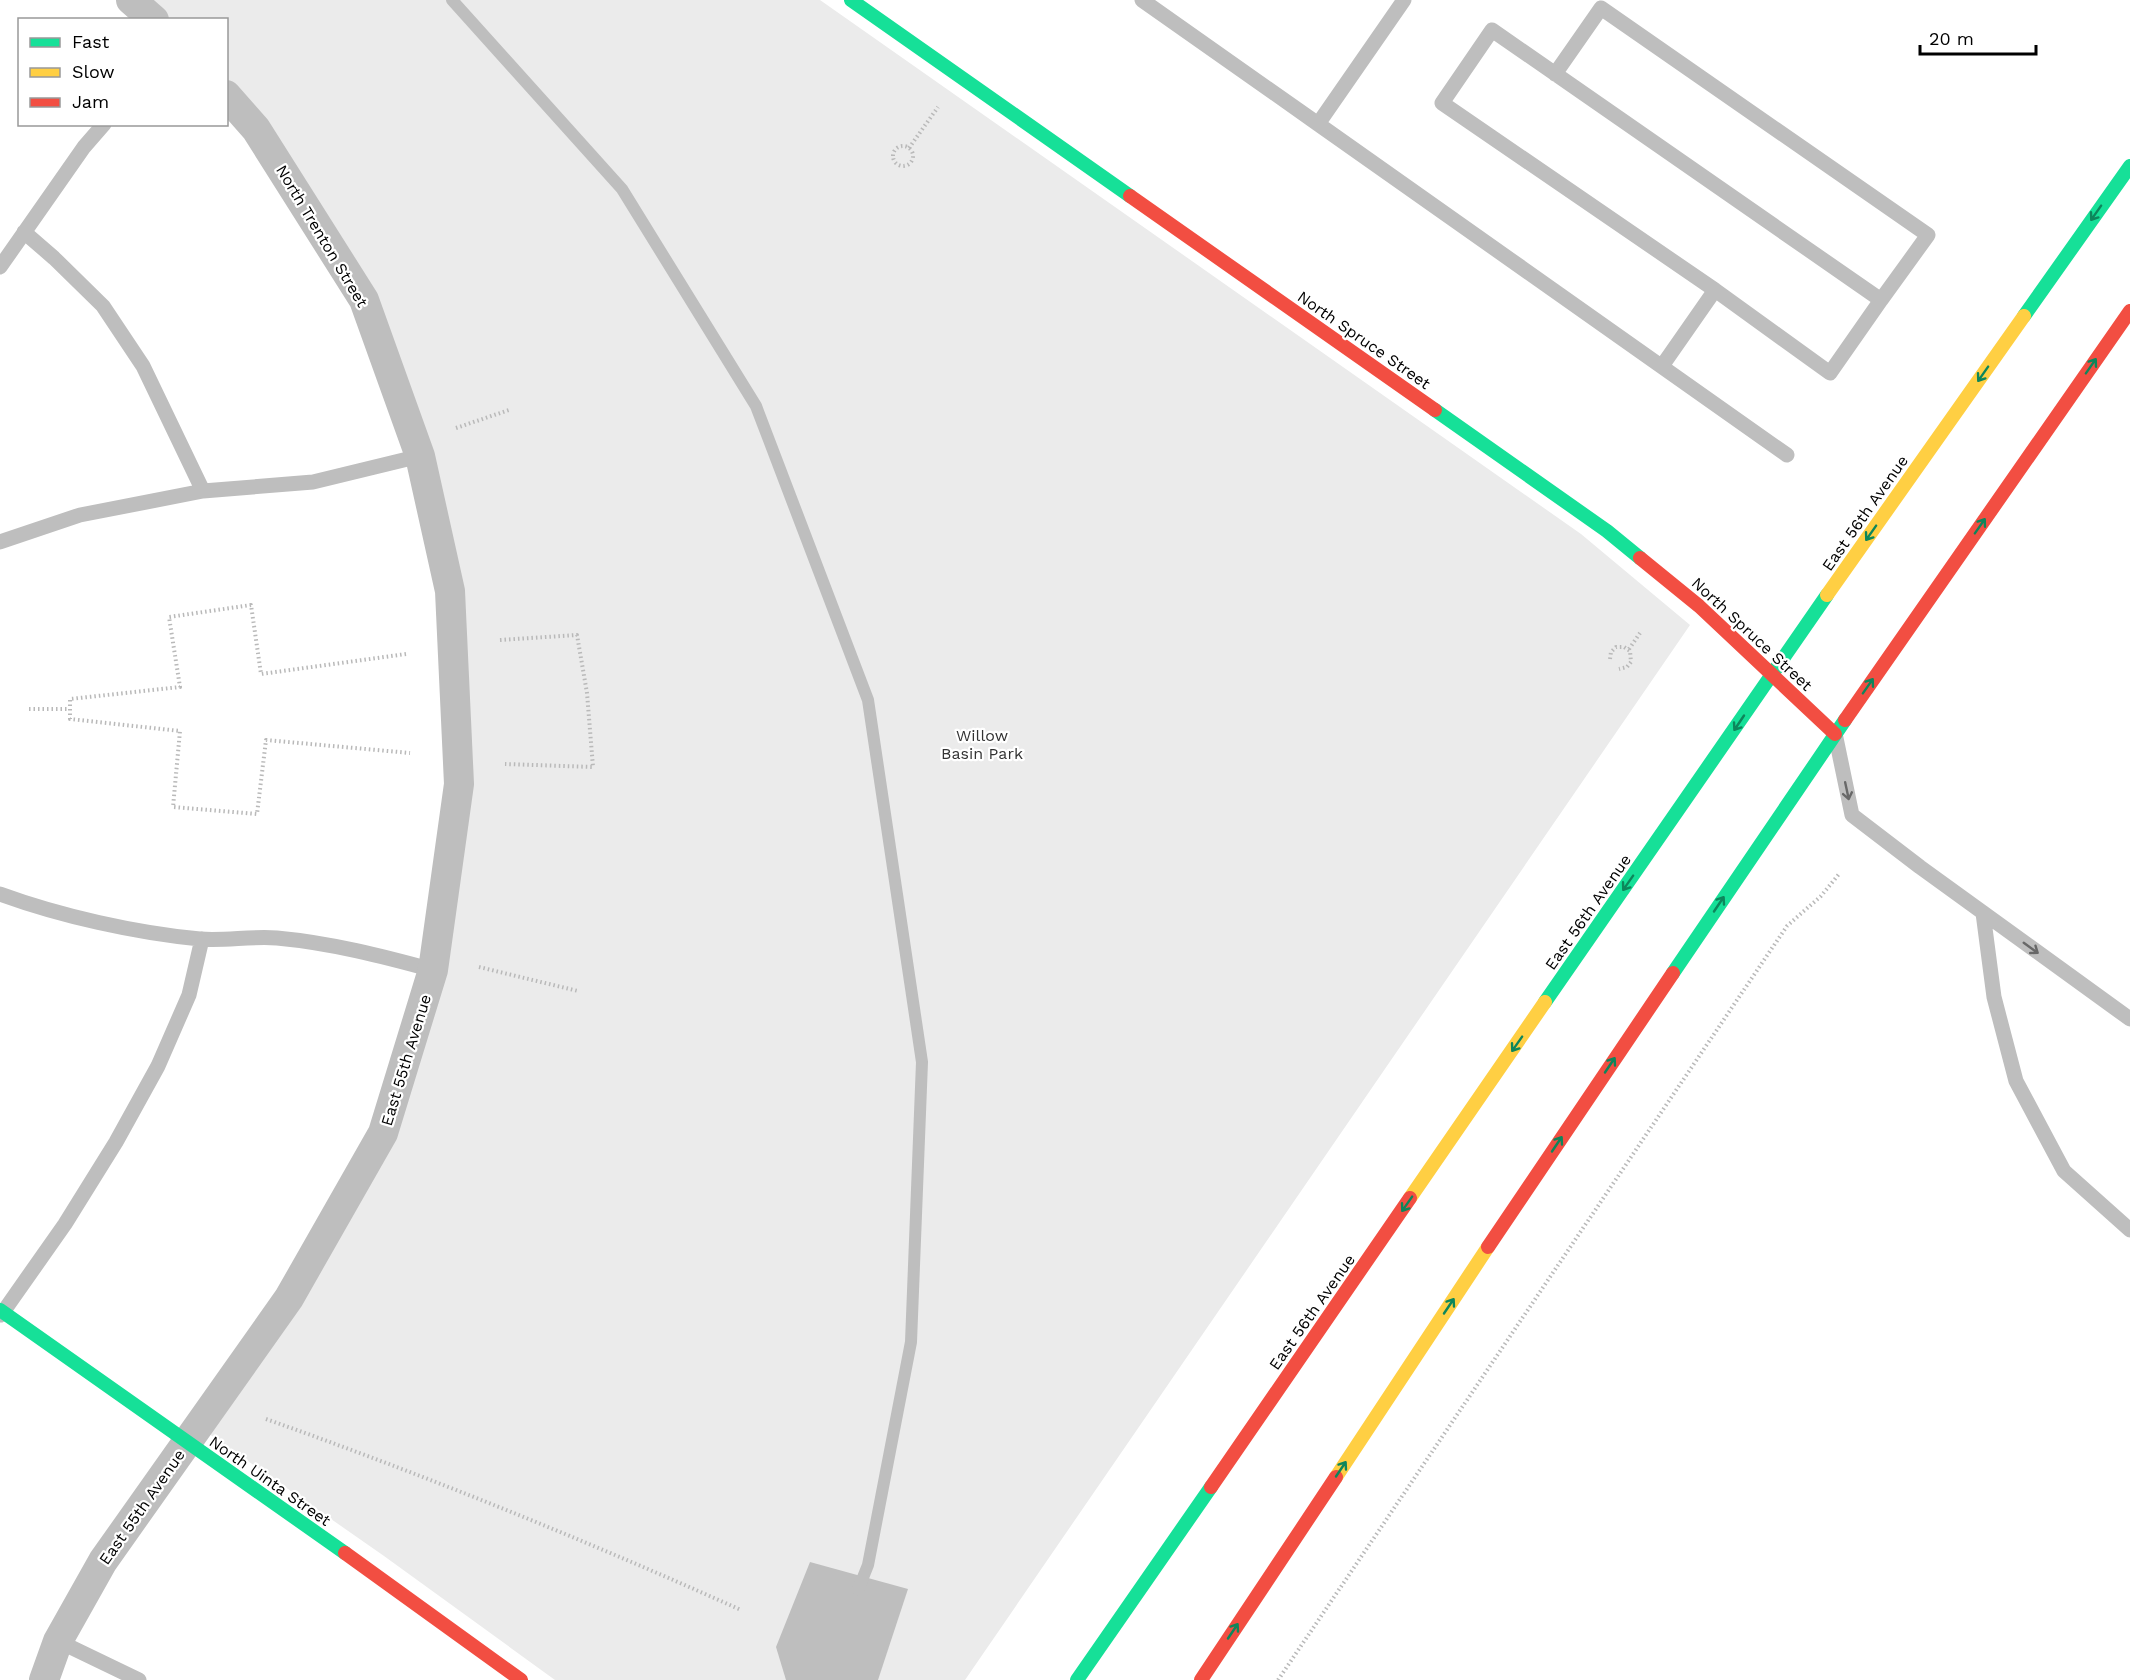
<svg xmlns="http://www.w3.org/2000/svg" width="2130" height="1680" font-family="'Work Sans',sans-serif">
<rect width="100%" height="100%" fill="#fff"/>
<!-- green -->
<path fill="#ebebeb" d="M140,0H820L1581,534L1690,625L965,1680H555L384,1556L202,1429L300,1290L441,966L457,587L378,307L227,84L226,20L164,19Z"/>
<!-- water -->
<path fill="#bebebe" d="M810,1562L908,1589L878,1680H786L776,1647Z"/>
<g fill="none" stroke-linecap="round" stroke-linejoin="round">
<!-- stream -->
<path stroke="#bebebe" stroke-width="12" d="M452,0L622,189L756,406L868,700L922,1062L911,1342L868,1565L858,1590"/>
<!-- path -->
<path stroke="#b9b9b9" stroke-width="4" stroke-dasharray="1.5 3" stroke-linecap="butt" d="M893 156a10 10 0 1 1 20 0a10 10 0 1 1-20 0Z
M909,148L938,107
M456,428L509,410
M500,640L577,635L587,693L593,767L505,764
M1629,649L1640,633
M406,654L261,674L251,605L169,617L180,687L70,699V719L180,731L173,807L257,814L266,740L410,753
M1610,659L1611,652L1616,647H1624L1630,651L1631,662L1627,667L1619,669
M29,709H69
M479,967L578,991
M266,1419C427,1476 585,1540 741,1610
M1278,1680L1787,926L1821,896L1839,874"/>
<!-- lane -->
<path stroke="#bebebe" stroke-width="15" d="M1142,0L1318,124
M1404,0L1318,124L1787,455
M1555,74L1601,8L1928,235L1881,300L1492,30L1442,103L1715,290L1662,366
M24,232L54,258L103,306L143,366L203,491
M0,267L84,147L104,124
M1715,290L1830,373L1881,300
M0,542L80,515L203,491L313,482L420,456
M1836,738L1852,815L1920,867L2130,1019
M0,894C60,916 136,933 200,939C225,941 251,936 277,938C331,943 382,956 433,970
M1983,913L1994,997L2016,1081L2064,1171L2130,1230
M1,1315L65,1224L116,1142L158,1066L189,995L202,939
M58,1641L139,1680"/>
<!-- street -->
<path stroke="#bebebe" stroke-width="30" d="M131,0L154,20
M44,1680L58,1641L103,1561L289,1298L383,1133L433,970L459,784L450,591L420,456L364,300L256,129L226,95"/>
<!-- fast -->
<path stroke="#16e098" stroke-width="14" d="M851,0L1130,196
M2024,316L2130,166
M1435,410L1607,531L1640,558
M1673,973L1845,720
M1545,1002L1827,595
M0,1310L345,1553
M1077,1680L1211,1487"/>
<!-- slow -->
<path stroke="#ffcf43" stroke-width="14" d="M1827,595L2024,316
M1410,1198L1545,1002
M1336,1477L1488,1247"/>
<!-- jam -->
<path stroke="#f24e42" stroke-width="14" d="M1130,196L1435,410
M1640,558L1699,606L1835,734
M1845,720L2130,311
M1488,1247L1673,973
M1211,1487L1410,1198
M345,1553L521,1680
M1201,1680L1336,1477"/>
</g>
<!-- one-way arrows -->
<defs><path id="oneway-shaft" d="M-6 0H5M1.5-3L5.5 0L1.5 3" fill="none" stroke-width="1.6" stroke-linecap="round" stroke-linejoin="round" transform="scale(1.5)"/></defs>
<g stroke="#0d865b">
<use href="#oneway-shaft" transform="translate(2096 213) rotate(125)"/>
<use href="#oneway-shaft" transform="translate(2091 366) rotate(-55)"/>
<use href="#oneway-shaft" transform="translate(1983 374) rotate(125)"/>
<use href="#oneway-shaft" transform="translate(1980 526) rotate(-55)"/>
<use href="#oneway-shaft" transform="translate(1871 533) rotate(125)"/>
<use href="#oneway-shaft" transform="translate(1868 686) rotate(-55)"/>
<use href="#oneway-shaft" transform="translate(1739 723) rotate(124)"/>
<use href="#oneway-shaft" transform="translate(1628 883) rotate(125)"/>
<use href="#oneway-shaft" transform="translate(1719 904) rotate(-56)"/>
<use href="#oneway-shaft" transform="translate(1517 1044) rotate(125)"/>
<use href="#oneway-shaft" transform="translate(1610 1065) rotate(-56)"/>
<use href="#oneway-shaft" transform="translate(1557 1144) rotate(-56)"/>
<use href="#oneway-shaft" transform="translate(1407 1204) rotate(125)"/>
<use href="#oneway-shaft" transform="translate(1449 1306) rotate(-56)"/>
<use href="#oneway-shaft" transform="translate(1341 1469) rotate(-56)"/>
<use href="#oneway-shaft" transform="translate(1233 1631) rotate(-56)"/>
</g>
<g stroke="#686868">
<use href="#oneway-shaft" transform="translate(1847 791) rotate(78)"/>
<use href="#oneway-shaft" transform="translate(2031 948) rotate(36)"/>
</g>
<g text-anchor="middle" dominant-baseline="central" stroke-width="4.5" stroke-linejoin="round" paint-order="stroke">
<!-- street labels -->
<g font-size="16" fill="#000" stroke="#fff">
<text transform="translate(322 236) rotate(59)">North Trenton Street</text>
<text transform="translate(1364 340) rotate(35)">North Spruce Street</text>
<text transform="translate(1865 513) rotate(-55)">East 56th Avenue</text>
<text transform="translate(1752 634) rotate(43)">North Spruce Street</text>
<text transform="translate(1588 912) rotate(-55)">East 56th Avenue</text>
<text transform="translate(406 1060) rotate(-73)">East 55th Avenue</text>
<text transform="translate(1312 1312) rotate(-55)">East 56th Avenue</text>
<text transform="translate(270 1481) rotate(35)">North Uinta Street</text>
<text transform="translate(142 1507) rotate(-55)">East 55th Avenue</text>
</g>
<!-- park labels -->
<g font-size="16" fill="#323232" stroke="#fff">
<text x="982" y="735">Willow<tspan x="982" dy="18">Basin Park</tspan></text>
</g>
</g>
<!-- legend -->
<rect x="18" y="18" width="210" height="108" fill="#ffffff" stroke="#999999" stroke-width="1.5"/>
<rect x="30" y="38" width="30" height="9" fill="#16e098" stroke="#999999" stroke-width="1.5"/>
<text x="72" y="48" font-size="18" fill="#000000">Fast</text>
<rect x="30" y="68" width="30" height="9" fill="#ffcf43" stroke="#999999" stroke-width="1.5"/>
<text x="72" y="78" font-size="18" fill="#000000">Slow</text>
<rect x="30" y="98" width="30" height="9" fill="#f24e42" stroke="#999999" stroke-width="1.5"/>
<text x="72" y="108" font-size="18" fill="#000000">Jam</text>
<!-- scale -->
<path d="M1920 45v9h116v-9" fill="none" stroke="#000000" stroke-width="3"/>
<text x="1929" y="45" font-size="18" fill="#000000" stroke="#ffffff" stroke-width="4.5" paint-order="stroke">20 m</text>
</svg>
